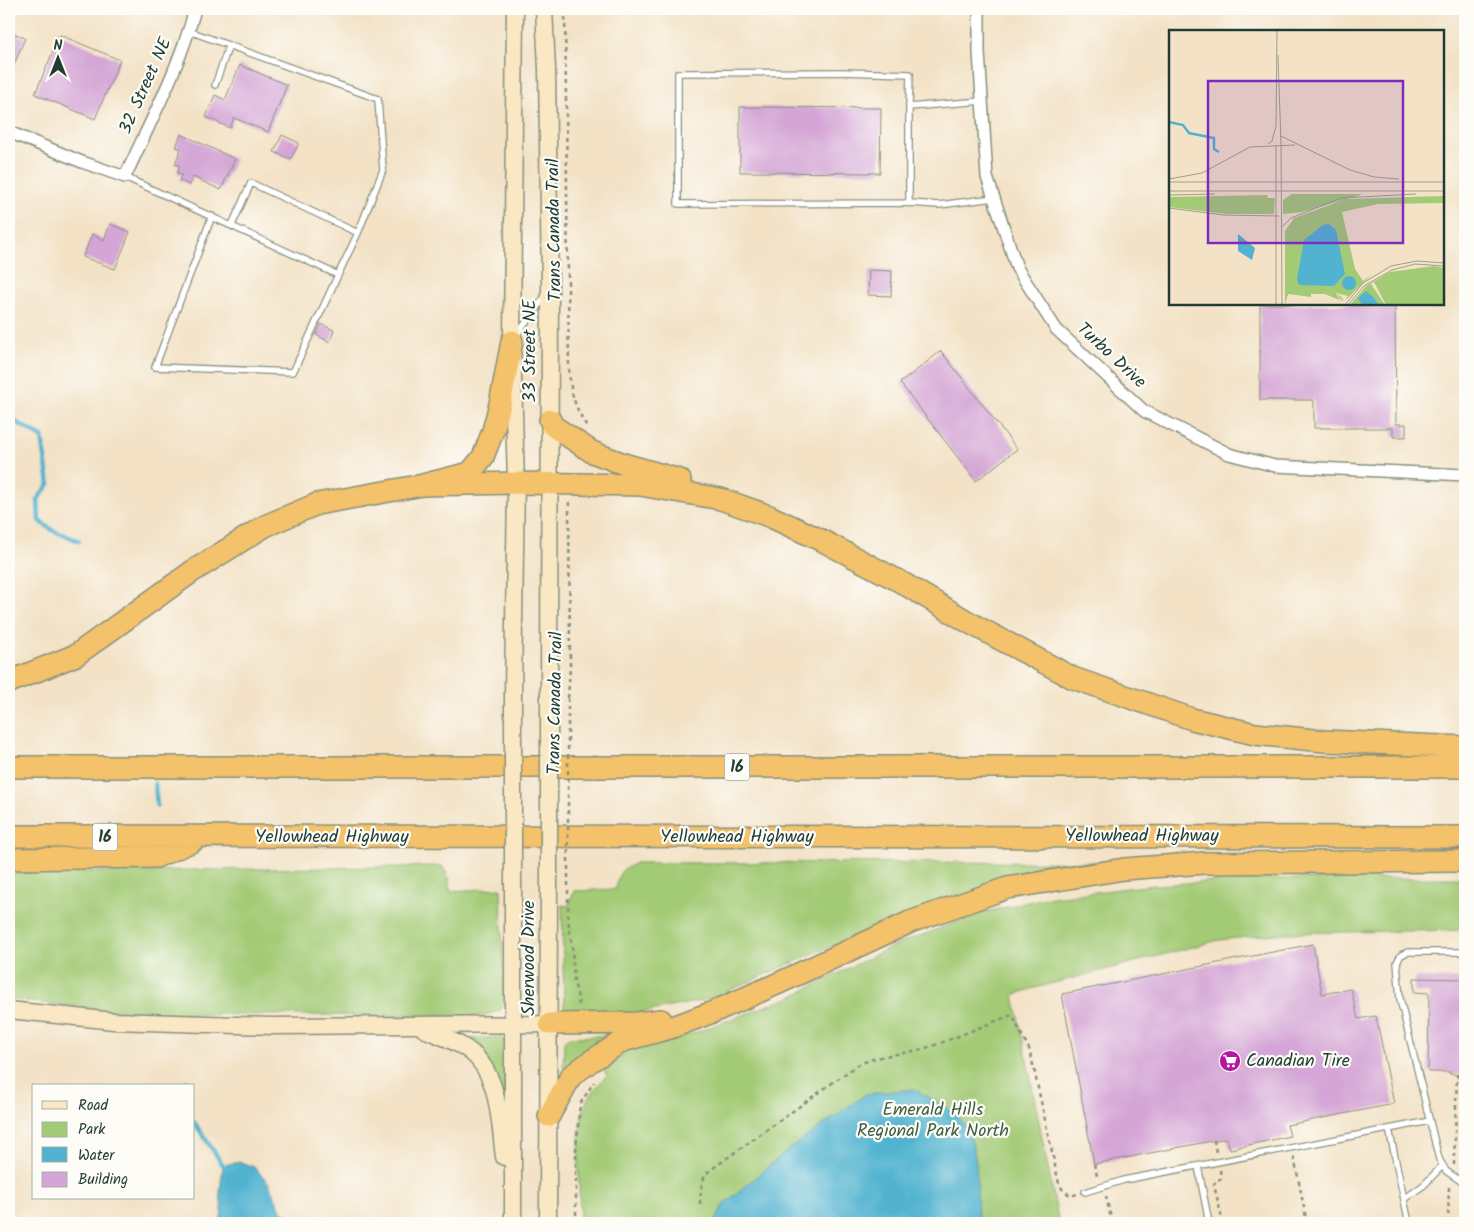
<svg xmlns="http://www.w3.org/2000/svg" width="1474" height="1232" font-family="Kalam,sans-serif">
<rect width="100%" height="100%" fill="#fdfcf7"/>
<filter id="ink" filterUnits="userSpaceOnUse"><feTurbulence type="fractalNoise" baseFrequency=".02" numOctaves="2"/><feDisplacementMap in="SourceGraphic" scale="10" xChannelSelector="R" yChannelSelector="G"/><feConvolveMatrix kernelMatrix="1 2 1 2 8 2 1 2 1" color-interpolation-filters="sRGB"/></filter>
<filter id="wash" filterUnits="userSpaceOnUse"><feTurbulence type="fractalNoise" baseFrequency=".0096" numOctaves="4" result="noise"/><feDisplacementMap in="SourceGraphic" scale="20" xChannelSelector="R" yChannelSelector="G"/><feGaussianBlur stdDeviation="1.12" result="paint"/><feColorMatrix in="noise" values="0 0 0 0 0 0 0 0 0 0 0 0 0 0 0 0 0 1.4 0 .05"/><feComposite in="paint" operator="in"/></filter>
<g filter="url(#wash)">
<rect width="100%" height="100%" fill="#f3e2c6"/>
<!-- green -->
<path fill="#a3ca74" stroke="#618454" d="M1154,862L1107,867L860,936L817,952L710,999L625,1016L571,1013L564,1008L562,905L568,906L574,891L616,889C619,872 620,870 636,863Z
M442,866L449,878L450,891L501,888L504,1005L499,1011L482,1016L133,1014L9,999V873Z
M1465,878V930L1286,933L1219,940L1031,989L1014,995L1059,1223H580C580,1195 575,1126 586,1103C591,1093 600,1083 607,1075L600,1066L645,1044L694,1033L791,997L893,946L978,914L1045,898L1154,885L1254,879Z
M624,1035L564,1070L563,1068L564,1043L566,1039L573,1037Z
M501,1037L506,1044L504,1104L482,1054L470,1042L471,1039Z"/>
<!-- water -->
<path fill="#51b3d0" stroke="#387882" d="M914,1089C927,1097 942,1104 954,1113C982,1136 976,1184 978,1216L983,1223H715L723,1205L784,1153L866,1094Z
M241,1162L254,1167L268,1182L281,1210L301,1223H220L222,1211L220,1192L223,1165Z"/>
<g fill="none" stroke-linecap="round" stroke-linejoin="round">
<!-- stream -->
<path stroke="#51b3d0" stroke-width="4.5" d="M9,418L42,437L49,484L38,499L39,521L54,531L79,541
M155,783L157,806
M187,1081V1086
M194,1122L223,1165"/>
</g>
<g id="blocks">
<!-- building -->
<path fill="#d4a5d6" d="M9,31L25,38L9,77Z
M60,35L120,60L95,119L35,94Z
M240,65L287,85L268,132L234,118L230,128L206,117L215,95L225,100Z
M740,107L881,108L880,173L740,172Z
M181,134L235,159L221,190L193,177L189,185L179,180L182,175L177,173L180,166L175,164L181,149L176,147Z
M282,135L299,143L291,159L274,152Z
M110,224L130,232L115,269L83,257L92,234L104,240Z
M869,270L892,271L891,296L868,295Z
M1260,304H1395L1396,424H1406V437H1393V428H1314V400H1260Z
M321,324L334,330L330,342L316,335Z
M941,351L1017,449L976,481L900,383Z
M1313,944L1322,994L1351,989L1358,1019L1376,1016L1394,1104L1287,1125L1290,1136L1230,1149L1227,1138L1094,1164L1062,994Z
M1414,978L1465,979V1075L1450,1074V1072H1428L1429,993L1414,992Z"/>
</g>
</g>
<g filter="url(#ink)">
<use href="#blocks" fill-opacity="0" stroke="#89907d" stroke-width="1"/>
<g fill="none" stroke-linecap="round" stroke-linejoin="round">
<!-- lane casing -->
<g stroke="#89907d" stroke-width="8">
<path id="lane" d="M215,85L229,45
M982,101L909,107V203L939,205L994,198
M909,107L910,74L843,72L678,73V204L909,203
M125,177L338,275L358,233L383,170L378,99L189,31
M212,216L155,367L293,372L338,275
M232,225L251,183L358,233
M516,336L546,295
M1465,952H1408L1401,955L1397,962L1400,999L1439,1159L1446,1171L1465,1184
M1389,1129L1409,1223
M1198,1166L1209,1223
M1085,1192L1124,1180L1430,1121
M1404,1199L1424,1185L1442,1166"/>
</g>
<!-- street casing -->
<g stroke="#89907d" stroke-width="14">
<path id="street" d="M979,9V52L987,177L1017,268L1056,329L1144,411L1229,454L1275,466L1465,475
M9,132L82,162L125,177C150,122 180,67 195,9"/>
</g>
<!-- secondary casing -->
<g stroke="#89907d" stroke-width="19">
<path id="secondary" d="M544,9L547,69L550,289L549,693
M513,693L516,483L512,341L515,9
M9,1010L114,1021L273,1026L550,1024
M424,1029C436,1034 450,1039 462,1046C500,1067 499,1119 504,1157
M513,1223V884
M548,1223L549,883"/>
</g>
<!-- highway casing -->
<g stroke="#89907d" stroke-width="24">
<path id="highway" d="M550,420L553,426L592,452L624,464L680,480
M423,485L516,483L640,485L721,499L769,516L823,541L901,582L970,623L1073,678L1192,719L1255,734L1324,741L1465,747
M9,682L76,655L193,571L265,526L317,504L423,485L470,473L483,457L493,431L500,404L512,341
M9,767H1465
M9,836L1465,837
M9,859L156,857L193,841
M550,1024L637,1023L661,1020
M549,1116L571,1076L591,1061L623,1041L670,1028L713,1012L779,983L910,922L1007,888L1124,869L1205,863L1465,861"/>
</g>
<!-- path -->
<path stroke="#89907d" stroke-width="2.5" stroke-dasharray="4 4" stroke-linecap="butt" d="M565,9L569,371C571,395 575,408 588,428
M568,698L570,667L569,501
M568,906L569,929L572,944L574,981L578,998L579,1007
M1457,1077H1465
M1214,1140L1216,1153
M1294,1157L1307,1223
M1094,1164L1098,1179
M1454,1165L1457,1074
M1220,1170L1221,1179L1216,1180L1214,1185L1223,1223
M1106,1196L1112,1223
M700,1204C701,1192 700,1180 709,1171L856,1066C878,1054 902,1055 926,1048C955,1039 983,1025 1012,1015L1030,1051L1059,1184L1063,1190L1071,1196L1077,1194
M576,1223V1149L580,1104L594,1082
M1448,1223L1449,1185"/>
<!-- lane -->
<use href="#lane" stroke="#fff" stroke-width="5.5"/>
<!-- street -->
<use href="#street" stroke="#fff" stroke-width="11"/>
<!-- secondary -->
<use href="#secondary" stroke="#fae7c3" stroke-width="16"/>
<!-- highway -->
<use href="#highway" stroke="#f3c26a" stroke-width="21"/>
<!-- secondary-bridge casing -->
<g stroke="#89907d" stroke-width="19" stroke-linecap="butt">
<path id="secondary-bridge" d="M513,693V884
M549,883V693"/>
</g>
<!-- path-bridge -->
<path stroke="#89907d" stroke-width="2.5" stroke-dasharray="4 4" stroke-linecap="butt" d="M568,698V906"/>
<!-- secondary-bridge -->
<use href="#secondary-bridge" stroke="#fae7c3" stroke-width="16"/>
</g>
</g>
<!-- icons -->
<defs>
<g id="supermarket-disc" transform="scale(1.125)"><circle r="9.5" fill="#b5179e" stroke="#fdfcf7"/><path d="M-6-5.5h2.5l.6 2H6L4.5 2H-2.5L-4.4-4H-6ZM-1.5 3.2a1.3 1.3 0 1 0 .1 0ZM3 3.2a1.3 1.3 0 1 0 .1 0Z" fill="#fff"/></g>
</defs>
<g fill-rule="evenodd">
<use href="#supermarket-disc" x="1230" y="1061"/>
</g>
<g text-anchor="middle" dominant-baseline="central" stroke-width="4.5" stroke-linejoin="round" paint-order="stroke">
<!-- shield labels -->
<g fill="#fdfcf7" stroke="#62766e" stroke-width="1">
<rect x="724.5" y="753.5" width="25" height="27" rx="4"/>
<rect x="92.5" y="823.5" width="25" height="27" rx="4"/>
</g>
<g font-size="16" font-weight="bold" fill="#1f3d34">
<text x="737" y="767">16</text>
<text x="105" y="837">16</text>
</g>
<!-- street labels -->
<g font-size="18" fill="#1f3d34" stroke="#fdfcf7">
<text transform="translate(146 86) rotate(-66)">32 Street NE</text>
<text transform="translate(555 230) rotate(-91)">Trans Canada Trail</text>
<text transform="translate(530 351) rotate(-90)">33 Street NE</text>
<text transform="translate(1111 356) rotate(43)">Turbo Drive</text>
<text transform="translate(556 703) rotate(-89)">Trans Canada Trail</text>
<text x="1142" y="836">Yellowhead Highway</text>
<text x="332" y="837">Yellowhead Highway</text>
<text x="737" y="837">Yellowhead Highway</text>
<text transform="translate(529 958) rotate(-90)">Sherwood Drive</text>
</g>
<!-- poi labels -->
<g font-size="18" fill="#1f3d34" stroke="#fdfcf7" text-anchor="start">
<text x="1246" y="1061">Canadian Tire</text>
</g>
<!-- park labels -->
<g font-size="18" fill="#406044" stroke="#fdfcf7">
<text x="933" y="1110">Emerald Hills<tspan x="933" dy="21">Regional Park North</tspan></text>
</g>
</g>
<!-- overview -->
<g transform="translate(1169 30)">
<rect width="275" height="275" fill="#f3e2c6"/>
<path d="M123,164H192V165L133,182L114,184V170ZM98,165L99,168H106L105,184H57L0,177V167ZM275,166V173L209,174L173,182L186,239L194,251L203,244L176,271L170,268L169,264L176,271L179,266L167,263L170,269L175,272L156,264H142V267L119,264L116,275V201L125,188L177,169ZM265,236L275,238V275H217L205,252L202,254L216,275H181L197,256L221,242Z" fill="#a3ca74"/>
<path d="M160,194L167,200L176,244L165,256L130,255L128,249L135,210L154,195ZM69,204L86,218L83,230L69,221ZM173 253a7 7 0 1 1 14 0a7 7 0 1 1-14 0ZM197,261L204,267L210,275H193L189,268Z" fill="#51b3d0"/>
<path fill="none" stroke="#51b3d0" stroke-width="2.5" d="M0,92L14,95L20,103L45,108V119L50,122"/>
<path fill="none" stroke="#9ea08c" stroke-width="1" d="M109,25L112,114M107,96L108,0M112,106L181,140L205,147L230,149M99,114L103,111L107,96M112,114L113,275M107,115V275M0,149L33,143L81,117L126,115M0,152H275M0,161H275M0,165L46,164M0,178L54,185L110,186M112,198L122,188L172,168L247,164M176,275L194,253L222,236L248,231L275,233M179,275L195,256L223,240L246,234L275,236"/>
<path fill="#7b2cbf" fill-opacity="0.15" stroke="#7b2cbf" stroke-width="2.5" d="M39,51H234V213H39Z"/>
<rect width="275" height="275" fill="none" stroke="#1f3d34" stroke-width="2.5"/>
</g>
<!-- margin -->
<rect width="1474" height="1232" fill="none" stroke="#fdfcf7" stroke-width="30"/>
<!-- legend -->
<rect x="32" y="1084" width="162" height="115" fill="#fdfcf7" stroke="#a4b0a9"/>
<rect x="42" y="1101" width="25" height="8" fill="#fae7c3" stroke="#a4b0a9"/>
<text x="78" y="1110" font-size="15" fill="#1f3d34">Road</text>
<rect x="42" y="1122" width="25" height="15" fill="#a3ca74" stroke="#a4b0a9"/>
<text x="78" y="1134" font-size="15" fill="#1f3d34">Park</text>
<rect x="42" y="1147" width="25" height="15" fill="#51b3d0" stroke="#a4b0a9"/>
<text x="78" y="1160" font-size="15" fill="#1f3d34">Water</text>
<rect x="42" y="1172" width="25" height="15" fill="#d4a5d6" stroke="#a4b0a9"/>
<text x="78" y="1184" font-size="15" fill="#1f3d34">Building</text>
<!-- north arrow -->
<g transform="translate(58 58)" stroke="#fdfcf7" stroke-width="4" paint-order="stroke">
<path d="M0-4L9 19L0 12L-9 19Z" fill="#1f3d34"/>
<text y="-8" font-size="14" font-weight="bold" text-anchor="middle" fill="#1f3d34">N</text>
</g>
</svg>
